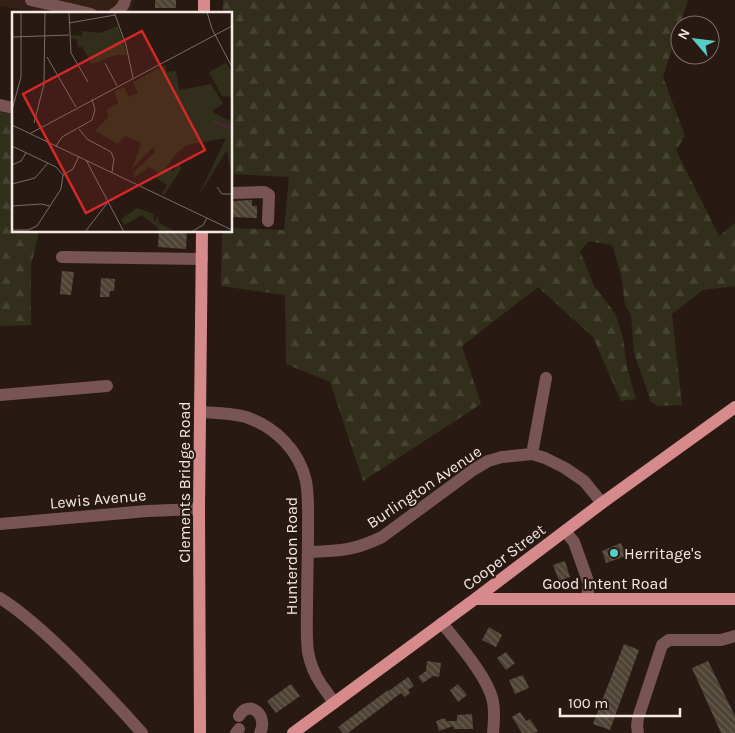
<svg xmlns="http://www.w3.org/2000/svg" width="735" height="733" font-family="Karla,sans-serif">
<defs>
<pattern id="forest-firs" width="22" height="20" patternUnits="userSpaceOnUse" patternTransform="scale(1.25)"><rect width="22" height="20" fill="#312f1b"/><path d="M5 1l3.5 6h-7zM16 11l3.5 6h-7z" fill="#454331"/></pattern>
<pattern id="building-back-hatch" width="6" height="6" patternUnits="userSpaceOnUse" patternTransform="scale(1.25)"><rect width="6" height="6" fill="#4e4435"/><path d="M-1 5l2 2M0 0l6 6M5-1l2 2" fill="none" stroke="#685f52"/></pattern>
</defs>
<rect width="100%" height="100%" fill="#281a13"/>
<!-- built -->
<path fill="#352016" d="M0,0H135L127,14H55L0,6Z"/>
<!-- forest -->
<path fill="url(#forest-firs)" d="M223,0H688L663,77L685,136L676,150L719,236L735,223V286L703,290L672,314L682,405L658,406L651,402L634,353L631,315L625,305L621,274L612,245L589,241L580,251L594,286L615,313L623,338L627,368L636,399L621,401L593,337L538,287L462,346L481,404L363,481L330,382L286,364L285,295L221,286L222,231H231V228L284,230L289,177L231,174V14H223Z
M0,112L14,114V231H39L31,266V325L0,326Z"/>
<!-- building -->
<path fill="url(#building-back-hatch)" d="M155,0H176V8H155Z
M252,200V206H257V218L232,217L233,201Z
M159,231H187L186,249L158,247Z
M62,271L74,272L71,295L60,294Z
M101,278L115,279L114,291H110L109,297H100Z
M621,543L626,556L606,563L602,551Z
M565,561L570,577L559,581L553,565Z
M489,627L502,635L496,647L482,640Z
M624,644L639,650L610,730L593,724Z
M506,652L515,663L506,670L497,658Z
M427,661L441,663L439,677L433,676L423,683L418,677L426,671Z
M708,661L735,716V733H721L692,668Z
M523,675L529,688L515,694L509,680Z
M408,677L414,686L408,690L410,693L405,697L401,693L348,733H343L338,727L388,690L389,691Z
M291,684L300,696L276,713L267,701Z
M458,684L467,695L458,702L450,690Z
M520,712L526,721L530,719L538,731L534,733H522L512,717Z
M472,714L473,729H454L453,726L439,731L436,721L445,718L446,721H457V715Z"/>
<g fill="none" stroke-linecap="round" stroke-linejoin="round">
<!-- minor -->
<path stroke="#795454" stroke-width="12" d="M31,0L91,14
M114,14C119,11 124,6 125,0
M0,105L14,108
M231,193L264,192L269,195L268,221
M62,257L202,259
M0,395L107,386
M200,412C215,413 231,413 246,417C275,427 299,450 306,481C309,498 308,516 308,534C308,558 307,582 307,606C307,621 306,637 308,652C310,663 315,675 321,684C325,690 330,696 334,703
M532,454L546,378
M0,524L147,511L199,509
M565,531L574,542L589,584L587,599
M308,552C339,551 353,551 382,537L473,470L488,461L502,457L532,454L545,458L565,468L584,481L602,503
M0,598C27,615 51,638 73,660C97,684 120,708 142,733
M442,623C457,642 489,678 493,702C495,712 494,723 493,733
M239,716C248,699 269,714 260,733
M236,733L239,729
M638,733L637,726L638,718L662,645L669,640H721L735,636"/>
<!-- major -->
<path stroke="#d68a8b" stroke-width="12" d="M204,0V14
M475,599H735
M200,733L199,509L202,231
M293,733L475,599L602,503L735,407"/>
</g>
<!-- markers -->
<circle fill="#56cec3" stroke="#281a13" stroke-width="2" cx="614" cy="553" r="5"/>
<g text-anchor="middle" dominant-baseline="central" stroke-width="4" stroke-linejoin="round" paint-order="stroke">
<!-- street labels -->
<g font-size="16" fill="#f4e9e4" stroke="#281a13">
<text transform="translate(184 482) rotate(-90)">Clements Bridge Road</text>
<text transform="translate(424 487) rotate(-34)">Burlington Avenue</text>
<text transform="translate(98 499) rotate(-5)">Lewis Avenue</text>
<text transform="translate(291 556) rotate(-90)">Hunterdon Road</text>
<text transform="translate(504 557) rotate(-37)">Cooper Street</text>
<text x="605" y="583">Good Intent Road</text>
</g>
<!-- poi labels -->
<g font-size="16" fill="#f4e9e4" stroke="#281a13" text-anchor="start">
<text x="624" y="553">Herritage's</text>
</g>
</g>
<!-- overview -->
<g transform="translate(12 12)">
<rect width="220" height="220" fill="#281a13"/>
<path d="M106,14L115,43H104L80,52L70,35H66L65,28L59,26V23L70,24V19L88,21ZM214,51L220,60V85L210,84L197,60ZM153,53L155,60L164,59L167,78L199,72L211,92L201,98L202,101L220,110V166L215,138L186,185L214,126L175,133L164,142L154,156L161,159L167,151L169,157L152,183L150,181L155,173L144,166L147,163L143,158L137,155L123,165L121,161L143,140L141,135L120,157L129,131L113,124L106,132L83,119L96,105L95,97L106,91L102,79L112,75L117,85L126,81L121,70ZM125,196L141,202L142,210L146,204L147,211L164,220H143L147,217L130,203L112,213L109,207Z" fill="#312f1b"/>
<path fill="none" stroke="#452736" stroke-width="2.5" d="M201,109L220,117"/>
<path fill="none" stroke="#7a6d67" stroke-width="1" d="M57,0L59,41L76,70M102,0L114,33L121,66M195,0L200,17L220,55M57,11L103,3M0,25L57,23M35,45L64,95M93,51L105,74M0,98L9,65V0M22,111L32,72L33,0M0,113L220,218M67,117L75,127L99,140L102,147L100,160M19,121L220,14M0,134L44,155L51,163M44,134L50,125L80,108L83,98L80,87M74,148L112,220M0,153L9,149L14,141M51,163L61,157L67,144M0,172L23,166L36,151M205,175L210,182H220M0,194L29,192L38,194M0,218H16L25,214L49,177L51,163M73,220L96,190M179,220L191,213L195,206"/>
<path fill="#d62828" fill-opacity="0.15" stroke="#d62828" stroke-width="2.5" d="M130,19L193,138L74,201L11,82Z"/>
<rect width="220" height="220" fill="none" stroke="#f4e9e4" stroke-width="2.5"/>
</g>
<!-- north arrow -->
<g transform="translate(695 40) rotate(298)"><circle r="24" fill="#281a13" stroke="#7a6d67"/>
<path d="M0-4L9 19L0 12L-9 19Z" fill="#56cec3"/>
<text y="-8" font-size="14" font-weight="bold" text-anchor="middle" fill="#f4e9e4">N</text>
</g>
<!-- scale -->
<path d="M560 708v8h120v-8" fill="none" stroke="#f4e9e4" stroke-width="2.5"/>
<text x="568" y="708" font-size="15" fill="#f4e9e4" stroke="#281a13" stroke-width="4" paint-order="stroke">100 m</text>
</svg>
